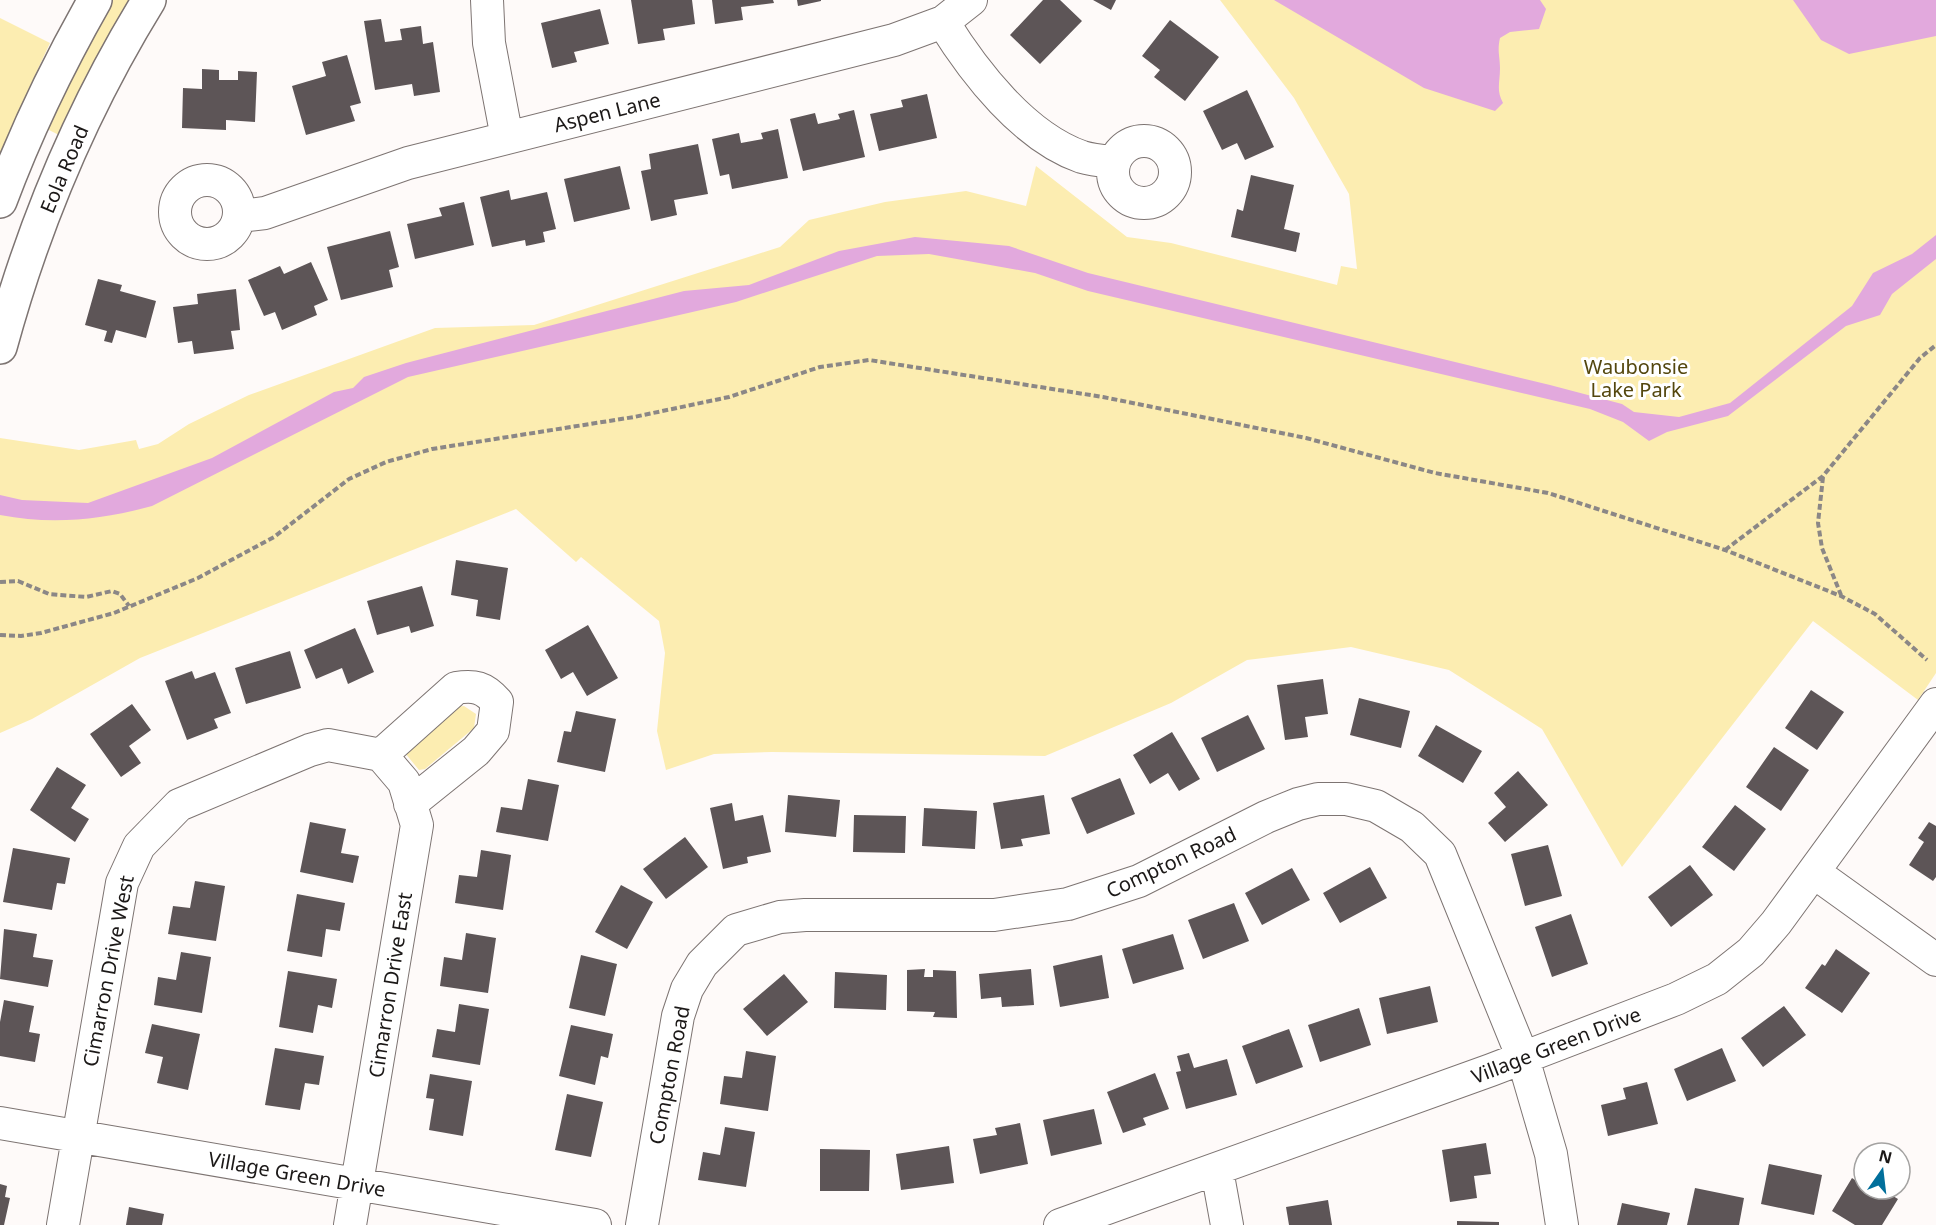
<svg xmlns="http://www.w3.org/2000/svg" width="1936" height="1225" font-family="'Noto Sans',sans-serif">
<rect width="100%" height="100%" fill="#fefaf9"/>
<!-- green -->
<path fill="#fcedb1" d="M111,0H131L61,136L45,128Z
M1220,0H1936V673L1918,700L1813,621L1622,867L1542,729L1449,670L1351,647L1247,660L1171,703L1045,756L772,752L714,754L666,770L657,731L665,653L659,621L581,557L576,562L516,509L140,658L32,719L0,733V438L79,450L136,440L139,449L158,444L189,424L249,395L435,328L534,325L780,247L809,220L885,202L966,191L1026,206L1036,166L1127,237L1171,243L1337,285L1341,266L1357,269L1349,194L1294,98Z
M0,18L50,43L24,99L0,160Z
M464,706L476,714L474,728L425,769L419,770L405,753L456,707Z"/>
<!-- water -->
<path fill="#e2a9dd" d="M1274,0H1540L1546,9L1539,29L1510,32L1500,38C1497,51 1500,56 1500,68C1500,83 1496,90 1503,103L1495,111L1424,88Z
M1793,0H1936V36L1849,54L1821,40Z
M1936,235V259L1892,294L1880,315L1846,326L1728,416L1667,432L1649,441L1623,422L1590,409L1088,291L1035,273L929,254L877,256L736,302L408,377L152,506C101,520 52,525 0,515V495L22,500L88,503L212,458L334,392L353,388L364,377L406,363L684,291L749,285L839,251L915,237L1009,246L1088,273L1550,385L1622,404L1634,412L1679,417L1730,403L1852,306L1873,273L1912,254Z"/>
<!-- building -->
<path fill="#5d5557" d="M631,0H692L695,24L663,29L665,40L638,44Z
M712,0H773L774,3L741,7L743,20L715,24Z
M797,0H821V1L798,6Z
M1043,0H1060L1082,21L1040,64L1010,35Z
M1093,0H1116L1111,10Z
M600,9L609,44L574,52L577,62L552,68L541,23Z
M381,19L385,42L402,40L400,29L421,26L423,44L433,42L440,92L414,96L412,84L375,90L364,21Z
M1170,20L1219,57L1185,101L1154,77L1160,70L1142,56Z
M347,55L361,103L350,106L355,121L306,135L292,86L326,76L322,62Z
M202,69L219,70V80H238V71L257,72L255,122L226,120V130L182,128L183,88L202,89Z
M1247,90L1274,147L1245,160L1237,143L1222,150L1203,111Z
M927,94L937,138L879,151L870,114L903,107L901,100Z
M854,110L865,157L803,171L790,119L815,113L818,124L840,119L838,114Z
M778,129L788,178L732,189L729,174L720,176L712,139L739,133L741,143L763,139L761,133Z
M698,144L708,194L674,200L677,215L651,221L641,171L651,169L649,154Z
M620,166L630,209L574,222L564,179Z
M1251,175L1294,185L1284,229L1300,233L1296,252L1231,237L1237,209L1243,211Z
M509,190L511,200L547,192L556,229L543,232L545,242L526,246L525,240L492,247L480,197Z
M464,202L474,245L415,259L407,224L442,216L439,208Z
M390,231L399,267L389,270L393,287L341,300L327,247Z
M311,262L328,300L314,306L317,315L282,330L275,312L264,316L248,280L280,266L284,274Z
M98,279L122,285L120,291L156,301L146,338L116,330L112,343L104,341L107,331L85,325Z
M236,289L240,330L231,331L234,349L194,354L192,341L178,343L173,307L198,304L197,294Z
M456,560L508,568L500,620L476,616L478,600L451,595Z
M422,586L434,626L411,633L409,626L377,635L367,601Z
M588,625L618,678L587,696L573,672L561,679L545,650Z
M355,628L374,672L348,684L342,668L316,679L304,650Z
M290,651L301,688L246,704L235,668Z
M192,671L195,679L215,672L231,713L214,719L218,728L187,740L165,681Z
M1323,679L1328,714L1305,717L1308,737L1285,740L1277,685Z
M1811,690L1844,712L1817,750L1785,728Z
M1359,698L1410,711L1401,748L1350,735Z
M132,704L151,730L129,746L141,763L121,777L90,734Z
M576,711L616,719L605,772L557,762L564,731L571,732Z
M1248,715L1265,749L1217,772L1201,738Z
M1436,725L1482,751L1463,783L1418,756Z
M1172,732L1200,779L1179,791L1168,773L1150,784L1133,755Z
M1774,747L1809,770L1781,811L1746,787Z
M57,767L86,785L71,808L89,819L75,842L30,810Z
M1518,771L1548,805L1505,842L1488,823L1506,807L1494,793Z
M1120,778L1135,814L1087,834L1071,798Z
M528,779L559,785L548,841L496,832L501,807L522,810Z
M788,795L840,800L836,837L785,832Z
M1044,795L1050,834L1021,839L1023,846L1001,849L993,803Z
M732,803L735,821L763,815L771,852L747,857L748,863L723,869L710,808Z
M1735,805L1766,829L1734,871L1702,847Z
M924,808L977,811L975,849L922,846Z
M854,815L906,816L905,853L853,852Z
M310,822L346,829L341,853L359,856L353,883L300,872Z
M1929,822L1936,826V877L1933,881L1909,865L1924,842L1918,838Z
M685,837L708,867L666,899L643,869Z
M1548,845L1562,896L1525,906L1511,854Z
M13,848L70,858L65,884L57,883L52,910L3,902Z
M481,850L511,855L503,910L455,903L459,875L477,877Z
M1690,865L1713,895L1671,927L1648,897Z
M1370,867L1387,898L1340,923L1323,893Z
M1292,868L1310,900L1262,925L1245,893Z
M195,881L225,886L216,941L168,934L173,906L190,908Z
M621,885L653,902L627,949L595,932Z
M297,894L345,903L340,931L326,929L322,957L287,951Z
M1234,903L1249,941L1203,959L1188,920Z
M1571,914L1588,964L1552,977L1535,927Z
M4,929L37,934L33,957L53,960L48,987L0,979Z
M466,933L496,938L488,993L440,986L444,957L462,960Z
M1173,934L1184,969L1133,984L1122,949Z
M1836,949L1870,973L1842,1013L1805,988L1822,964L1825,966Z
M181,952L211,957L202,1013L154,1005L158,977L176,980Z
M581,955L617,964L605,1016L569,1008Z
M1102,955L1109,998L1060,1007L1053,966Z
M925,969L924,977H933V970L956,971L957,1018L933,1017L935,1012L907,1011V970Z
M1031,969L1034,1005L1002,1007L1001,997L981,999L979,974Z
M288,971L337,979L332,1008L318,1005L313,1033L279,1027Z
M835,972L887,975L886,1010L834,1008Z
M784,974L808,1002L767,1036L743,1009Z
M1430,986L1438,1022L1387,1034L1379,998Z
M4,1000L34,1006L29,1032L40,1034L35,1062L0,1056V1022Z
M459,1004L489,1009L480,1065L432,1057L437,1029L455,1032Z
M1784,1006L1806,1035L1763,1067L1741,1038Z
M1359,1008L1371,1045L1320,1062L1308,1025Z
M152,1024L200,1034L188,1090L157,1083L163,1057L145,1053Z
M571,1025L613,1034L608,1058L601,1056L595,1085L559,1076Z
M1289,1029L1303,1067L1256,1084L1242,1046Z
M275,1048L324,1056L319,1085L305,1083L300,1110L265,1105Z
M1722,1048L1736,1081L1687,1101L1674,1069Z
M746,1051L776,1056L768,1111L720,1104L724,1076L742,1078Z
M1189,1053L1194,1068L1227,1059L1237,1095L1186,1109L1176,1072L1181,1071L1177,1056Z
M1155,1073L1169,1109L1143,1118L1146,1125L1123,1133L1107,1092Z
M430,1074L472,1081L463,1136L429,1130L434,1099L426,1098Z
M1647,1082L1658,1124L1608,1136L1601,1105L1626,1099L1623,1088Z
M567,1094L603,1102L591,1157L555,1150Z
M1094,1109L1102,1144L1051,1156L1043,1120Z
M1020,1123L1028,1164L980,1174L973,1139L997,1135L995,1128Z
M725,1127L755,1132L746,1187L698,1180L703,1152L720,1155Z
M1486,1143L1491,1174L1474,1176L1477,1198L1450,1202L1442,1150Z
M949,1146L954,1183L901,1190L896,1154Z
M820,1149L870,1150L869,1191H820Z
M1769,1164L1822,1175L1814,1215L1761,1204Z
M1852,1178L1864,1186V1189L1873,1191L1881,1189L1898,1199L1882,1225H1855L1832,1211Z
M0,1184L7,1186L5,1197L10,1198L4,1225H0Z
M1695,1188L1744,1198L1739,1225H1687Z
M1328,1200L1332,1225H1289L1286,1207Z
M1622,1203L1670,1213L1667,1225H1617Z
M129,1207L164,1214L162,1225H126Z
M1457,1221L1499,1222V1225H1457Z"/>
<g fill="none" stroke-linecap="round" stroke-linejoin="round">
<!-- minor casing -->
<g stroke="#7d7472" stroke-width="34">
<path id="minor" d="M487,0L489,43L507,138
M943,22C974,72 1024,137 1082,157C1092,160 1104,161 1114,162
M1113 172a31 31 0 1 1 62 0a31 31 0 1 1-62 0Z
M175 212a32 32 0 1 1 64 0a32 32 0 1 1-64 0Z
M239,216L265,213L408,163L894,40L943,22L971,0
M381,755L456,688C474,685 484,687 497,702L493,731L476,751L410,804
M1815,873L1936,960
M0,1123L595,1225
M1217,1170L1227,1225
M63,1225L122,883L139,846L179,805L310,750L328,745L381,755
M350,1225L417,825L404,782L381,755
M642,1225L678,1016L687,989L702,964L736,930L780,917L805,915H994L1068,904L1139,881L1266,817L1298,804L1318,799H1346L1376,806L1412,827L1440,854L1523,1058L1551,1154L1562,1225
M1060,1225L1491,1070L1676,999L1717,979L1751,952L1776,923L1936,704"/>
</g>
<!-- major casing -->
<g stroke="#7d7472" stroke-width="36">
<path id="major" d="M0,201C26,131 58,65 95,0
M0,347C33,226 83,107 149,0"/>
</g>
<!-- path -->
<path stroke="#8b8786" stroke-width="4" stroke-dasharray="6 3" stroke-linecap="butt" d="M1823,477L1818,523L1822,548L1841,595
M1725,550L1823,476L1920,358L1936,345
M0,582L18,581L49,594L86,597L112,591L120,594L129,606
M0,635L21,636L41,633L114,613L198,578L274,537L349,479L386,462L432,449L634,417L729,397L820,367L869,360L1103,397L1306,438L1435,473L1548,493L1725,550L1841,596L1875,614L1927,660"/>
<!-- minor -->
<use href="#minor" stroke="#fff" stroke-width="32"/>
<!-- major -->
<use href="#major" stroke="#fff" stroke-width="33"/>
</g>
<g text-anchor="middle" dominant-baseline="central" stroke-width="6" stroke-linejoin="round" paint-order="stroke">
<!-- street labels -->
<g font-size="20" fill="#1b1817" stroke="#fff">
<text transform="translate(607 112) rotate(-14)">Aspen Lane</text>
<text transform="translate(64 169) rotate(-67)">Eola Road</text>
<text transform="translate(1171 862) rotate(-25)">Compton Road</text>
<text transform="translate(108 971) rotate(-79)">Cimarron Drive West</text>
<text transform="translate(390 985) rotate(-81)">Cimarron Drive East</text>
<text transform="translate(1556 1045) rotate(-21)">Village Green Drive</text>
<text transform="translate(669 1075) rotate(-79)">Compton Road</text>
<text transform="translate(297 1174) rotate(10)">Village Green Drive</text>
</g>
<!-- park labels -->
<g font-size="20" fill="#54470e" stroke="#fff">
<text x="1636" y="366">Waubonsie<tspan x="1636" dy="23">Lake Park</tspan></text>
</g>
</g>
<!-- north arrow -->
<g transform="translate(1882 1171) rotate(14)"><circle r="28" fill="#ffffff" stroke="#a4a3a2" stroke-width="1.5"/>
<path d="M0-4.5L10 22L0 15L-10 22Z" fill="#016f9b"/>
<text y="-9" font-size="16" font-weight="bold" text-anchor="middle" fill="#1b1817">N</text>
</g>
</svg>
